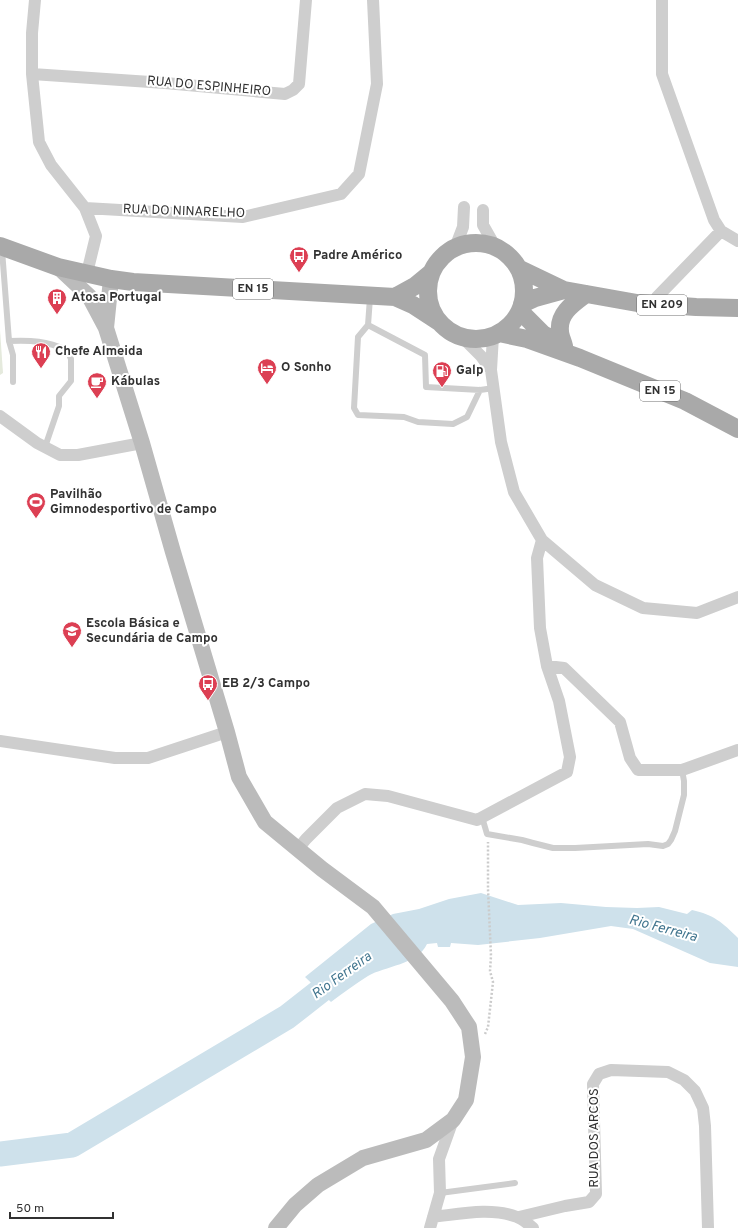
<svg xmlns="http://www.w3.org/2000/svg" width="738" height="1228" font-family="Overpass,sans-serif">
<rect width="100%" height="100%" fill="#fff"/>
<!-- green -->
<path fill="#e5eadd" d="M0,330L3,373L0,375Z"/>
<!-- water -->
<path fill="#cee1eb" d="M481,893L518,905L561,903L606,907L637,908L659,907L687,914L692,910C714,915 722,922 738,938V967L710,963L633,929L611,926L540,938L478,945L451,943L450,947H438L437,943L427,944C417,965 385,966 368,976C355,984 343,993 331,1002L305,977L371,924L393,914L419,909L449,899Z"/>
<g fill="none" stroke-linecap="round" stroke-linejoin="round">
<!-- river -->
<path stroke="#cee1eb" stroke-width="25" d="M0,1154L72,1145L287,1017L347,970"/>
<!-- path -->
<path stroke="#cbcbcb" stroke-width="2.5" stroke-dasharray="2 2" stroke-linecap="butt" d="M485,1034L488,1027L493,982L490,971L491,956L488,889V842"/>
<!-- lane -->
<path stroke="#cecece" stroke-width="6" d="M2,250L9,341L13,355V382
M370,298L368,325L425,355L426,387L480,390L494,388
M368,325L358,337L354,408L358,415L404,417L418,422L453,424L467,417L480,390
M9,341C32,340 46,341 67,350L71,359V381L59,396V406L45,447
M482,817L487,834L522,840L533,843L553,848H575L648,844L663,846L668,844L671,840L675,831L684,795V781L682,770
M440,1193L515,1183"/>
<!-- street -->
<path stroke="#cecece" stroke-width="12" d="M35,0L32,33V74L39,142L51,165L85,208L96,236L87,273
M662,0V74L714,220L721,231L738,241
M32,74L165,83L285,94L293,90L299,84L306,0
M85,208L243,217L341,194L359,174L377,84L373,0
M483,210V225L496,248
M455,248L463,227L464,207
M653,304L657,297L721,231
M493,336L491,370L501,442L514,492L542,540L595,585L643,608L697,613L738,597
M462,337L481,356L491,370
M0,416L37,443L60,455H78L142,443
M547,666L564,668L620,722L630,758L638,770H682L738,750
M0,741L115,758H148L227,732
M297,850L306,839L337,808L365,794L388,796L477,820L567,772L570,757L559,701L547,666L540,628L537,558L542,540
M433,1217C460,1214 491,1207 517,1217C523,1219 528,1224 533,1228
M519,1217L565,1206L589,1202L596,1194L593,1084L599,1074L611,1070L668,1072L684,1080L695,1091L703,1108L705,1126L708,1228
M430,1228L440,1193L439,1159L453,1120"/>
<!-- secondary -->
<path stroke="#bbb" stroke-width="16" d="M58,267L89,296L106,328L142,443L173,552L227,732L239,777L265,822L322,869L373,907L452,1001L469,1027L473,1057L466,1100L453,1120L426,1140L363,1158L318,1185L295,1205L276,1228
M106,328L111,279"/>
<!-- primary -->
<path stroke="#a9a9a9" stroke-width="18" d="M428 291a48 48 0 1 1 96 0a48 48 0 1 1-96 0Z
M0,246L58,267L111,279L133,282L395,297L413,305L439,322
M518,268L564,290L637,303L696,307L738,308
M395,297L415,286L432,272
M522,304L535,298L564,290
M520,311L543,334L557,342
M499,333L527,339L580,358L685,401L738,429
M564,346C563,341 560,336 560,331C558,313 574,303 586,294"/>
</g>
<!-- icons -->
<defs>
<g id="bus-pin" transform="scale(1)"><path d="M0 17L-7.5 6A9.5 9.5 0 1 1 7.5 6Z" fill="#dc3f53" stroke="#fff"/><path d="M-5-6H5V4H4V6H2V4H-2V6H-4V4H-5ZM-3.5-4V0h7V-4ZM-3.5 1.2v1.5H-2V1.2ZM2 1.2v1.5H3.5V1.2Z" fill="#fff"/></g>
<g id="building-pin" transform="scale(1)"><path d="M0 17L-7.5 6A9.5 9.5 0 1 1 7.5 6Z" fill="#dc3f53" stroke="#fff"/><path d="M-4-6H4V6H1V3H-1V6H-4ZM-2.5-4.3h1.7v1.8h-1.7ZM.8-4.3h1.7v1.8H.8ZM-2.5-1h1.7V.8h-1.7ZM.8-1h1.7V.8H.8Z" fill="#fff"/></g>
<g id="restaurant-pin" transform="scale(1)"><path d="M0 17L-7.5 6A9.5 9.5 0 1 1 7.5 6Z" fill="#dc3f53" stroke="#fff"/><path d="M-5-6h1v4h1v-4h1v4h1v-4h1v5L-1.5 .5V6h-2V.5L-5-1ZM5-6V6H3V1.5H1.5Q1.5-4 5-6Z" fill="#fff"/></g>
<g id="hotel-pin" transform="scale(1)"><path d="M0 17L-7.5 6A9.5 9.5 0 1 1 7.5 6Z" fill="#dc3f53" stroke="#fff"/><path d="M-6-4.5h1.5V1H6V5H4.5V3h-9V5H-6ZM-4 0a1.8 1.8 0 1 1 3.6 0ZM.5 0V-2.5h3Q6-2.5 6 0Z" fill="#fff"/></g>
<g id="fuel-pin" transform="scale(1)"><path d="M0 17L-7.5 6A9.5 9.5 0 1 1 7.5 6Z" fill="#dc3f53" stroke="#fff"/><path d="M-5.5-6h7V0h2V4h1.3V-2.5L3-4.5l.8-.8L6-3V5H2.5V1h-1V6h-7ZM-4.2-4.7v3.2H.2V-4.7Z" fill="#fff"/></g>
<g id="cafe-pin" transform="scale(1)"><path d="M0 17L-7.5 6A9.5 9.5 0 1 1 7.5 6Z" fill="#dc3f53" stroke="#fff"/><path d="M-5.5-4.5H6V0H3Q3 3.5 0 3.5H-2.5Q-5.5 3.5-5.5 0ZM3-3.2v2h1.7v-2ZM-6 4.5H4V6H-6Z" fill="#fff"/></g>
<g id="stadium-pin" transform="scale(1)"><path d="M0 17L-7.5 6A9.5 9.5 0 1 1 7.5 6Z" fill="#dc3f53" stroke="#fff"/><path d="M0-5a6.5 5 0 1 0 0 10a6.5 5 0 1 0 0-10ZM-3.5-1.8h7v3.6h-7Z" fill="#fff"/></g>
<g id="school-pin" transform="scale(1)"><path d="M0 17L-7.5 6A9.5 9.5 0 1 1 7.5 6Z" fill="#dc3f53" stroke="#fff"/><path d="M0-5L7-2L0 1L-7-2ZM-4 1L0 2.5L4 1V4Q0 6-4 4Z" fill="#fff"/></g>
</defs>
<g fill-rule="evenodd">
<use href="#bus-pin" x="299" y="256"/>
<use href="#building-pin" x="57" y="298"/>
<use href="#restaurant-pin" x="41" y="352"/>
<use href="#hotel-pin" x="267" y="368"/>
<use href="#fuel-pin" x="442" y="371"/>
<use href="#cafe-pin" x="97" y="382"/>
<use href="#stadium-pin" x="36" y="502"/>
<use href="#school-pin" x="72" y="631"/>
<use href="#bus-pin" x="208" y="684"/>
</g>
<g text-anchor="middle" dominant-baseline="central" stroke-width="4" stroke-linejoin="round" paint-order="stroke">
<!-- shield labels -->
<g fill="#fff" stroke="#6f6f6f" stroke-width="1">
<rect x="233" y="279" width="40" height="20" rx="3"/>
<rect x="637" y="295" width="50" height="20" rx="3"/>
<rect x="640" y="381" width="40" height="20" rx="3"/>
</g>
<g font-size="12" font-weight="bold" fill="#313131">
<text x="253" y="289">EN 15</text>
<text x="662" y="305">EN 209</text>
<text x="660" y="391">EN 15</text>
</g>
<!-- street labels -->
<g font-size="13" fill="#313131" stroke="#fff">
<text transform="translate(209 87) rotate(5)">RUA DO ESPINHEIRO</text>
<text transform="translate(184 212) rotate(2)">RUA DO NINARELHO</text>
<text transform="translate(595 1138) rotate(-90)">RUA DOS ARCOS</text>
</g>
<!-- poi labels -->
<g font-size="13" font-weight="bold" fill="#313131" stroke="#fff" text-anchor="start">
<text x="313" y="256">Padre Américo</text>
<text x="71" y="298">Atosa Portugal</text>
<text x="55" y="352">Chefe Almeida</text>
<text x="281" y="368">O Sonho</text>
<text x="456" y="371">Galp</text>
<text x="111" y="382">Kábulas</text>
<text x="50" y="495">Pavilhão<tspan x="50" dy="15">Gimnodesportivo de Campo</tspan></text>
<text x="86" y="624">Escola Básica e<tspan x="86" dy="15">Secundária de Campo</tspan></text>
<text x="222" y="684">EB 2/3 Campo</text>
</g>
<!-- water labels -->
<g font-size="14" font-style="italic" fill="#42768f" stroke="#fff">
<text transform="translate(663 929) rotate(15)">Rio Ferreira</text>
<text transform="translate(342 976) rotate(-36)">Rio Ferreira</text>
</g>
</g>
<!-- scale -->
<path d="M10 1212v6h103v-6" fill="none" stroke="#313131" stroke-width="2"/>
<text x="16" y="1212" font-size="12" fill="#313131" stroke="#ffffff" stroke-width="3" paint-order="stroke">50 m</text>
</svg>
